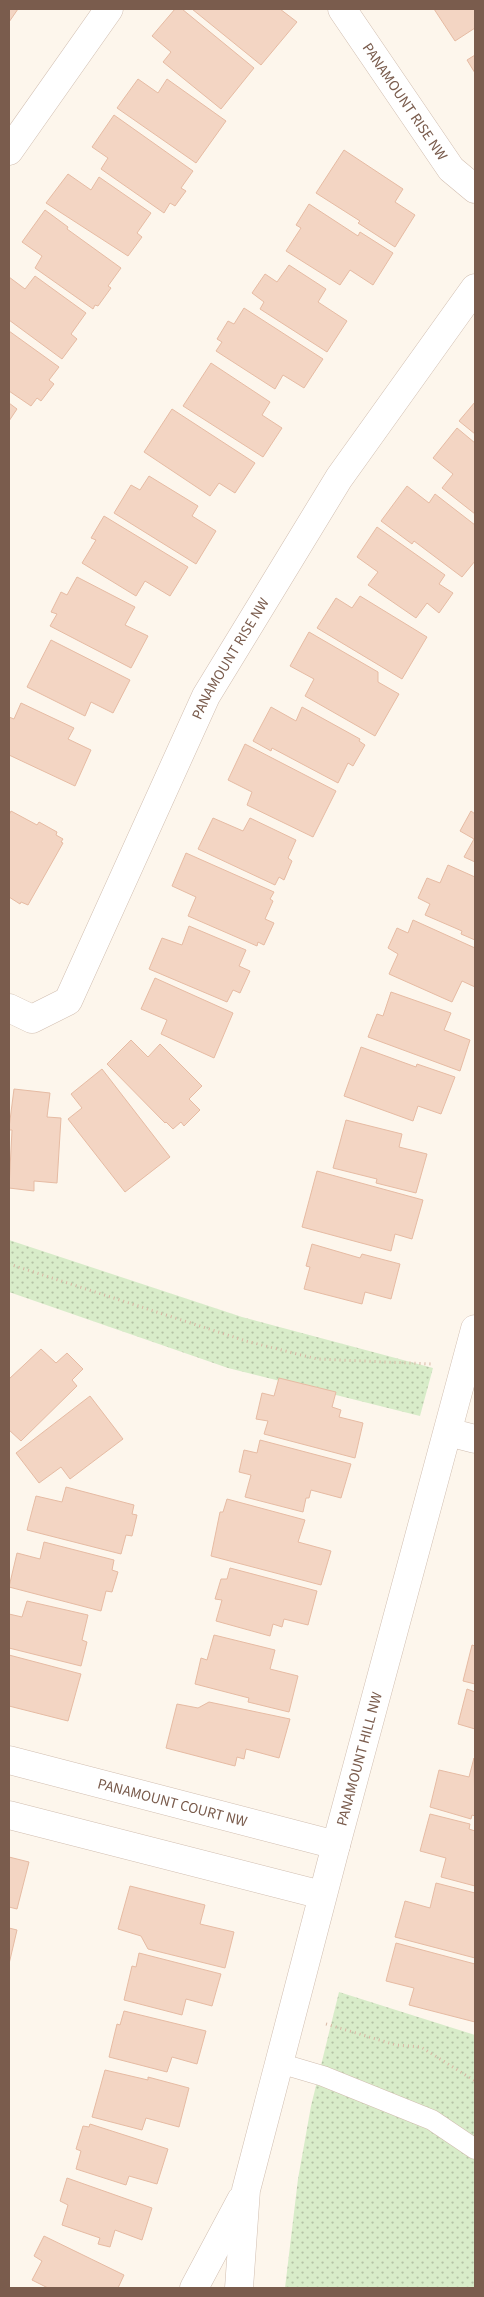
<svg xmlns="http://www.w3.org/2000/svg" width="484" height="2297" font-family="'Source Sans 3',sans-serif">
<defs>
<pattern id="green-dots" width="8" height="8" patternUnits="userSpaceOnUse" patternTransform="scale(1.25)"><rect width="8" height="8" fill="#d8ecc9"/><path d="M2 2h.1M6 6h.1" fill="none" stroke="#b4c2a5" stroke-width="1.8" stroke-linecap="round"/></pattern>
</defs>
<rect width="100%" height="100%" fill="#fdf6ec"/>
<!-- green -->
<path fill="url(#green-dots)" d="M9,1240L242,1317L433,1368L420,1416L228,1368L9,1292Z
M339,1992L475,2035V2288H285L298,2179L311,2106Z"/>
<!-- building -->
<path fill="#f3d5c3" stroke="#e6bba3" d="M9,9H18L9,22Z
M175,9H182L254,68L221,109L163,62L171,52L152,36Z
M192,9H280L297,22L261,65Z
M434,9H475V28L455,41Z
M475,55V73L467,60Z
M138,79L158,93L167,79L226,121L196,163L117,108Z
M114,115L193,171L181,188L186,191L175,206L170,203L164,213L101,169L108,158L92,147Z
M344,150L403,189L395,202L415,215L395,247L358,223L360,221L316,193Z
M68,174L91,190L99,177L151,213L137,233L142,237L128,256L46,203Z
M309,204L358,236L360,232L393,253L373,285L350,270L340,285L286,251L301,228L296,225Z
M45,210L68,227L67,229L121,268L108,286L111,288L98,306L95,305L93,309L35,268L42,256L22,242Z
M289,265L326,289L318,302L347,321L327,352L260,309L264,302L252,293L265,274L277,282Z
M35,276L86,313L71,334L77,339L62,359L9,320V277L25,289Z
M244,308L323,359L304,388L283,375L275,389L216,351L222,342L217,339L228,321L234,324Z
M9,331L59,367L49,380L54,384L41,401L37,398L31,406L9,391Z
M211,363L270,402L262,415L282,428L263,457L183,406Z
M475,402V434L459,421Z
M9,403L17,409L9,421Z
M172,409L255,463L235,493L219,483L210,496L144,452Z
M457,428L475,443V514L442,488L453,474L433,458Z
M149,476L198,506L192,516L216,531L196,564L114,513L131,485L140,490Z
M407,486L429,503L435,494L475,525V561L462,577L414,541L412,544L381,521Z
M104,516L188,567L170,596L145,581L136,596L82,563L96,540L91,538Z
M377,527L445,575L439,584L453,593L439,613L427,603L416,618L368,585L378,572L357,557Z
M77,577L135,607L125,625L148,636L131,668L50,626L57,614L51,612L61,592L67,595Z
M360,596L427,637L402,679L317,628L336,598L352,608Z
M309,632L378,672V682L399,694L375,736L305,696L314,679L290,666Z
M51,640L130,680L113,713L91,702L85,716L27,687Z
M21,703L74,728L68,739L91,750L75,786L9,755V717L14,719Z
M271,707L296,721L302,707L360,739L359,741L365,745L353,766L348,763L338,783L272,748L271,751L253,741Z
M245,744L336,791L313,837L247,805L252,792L228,780Z
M11,811L37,825L39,822L57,832L56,835L63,839L61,842L63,843L28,905L21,902L20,904L9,897V815Z
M471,811L475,814V862L464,857L474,839L460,831Z
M213,818L243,831L250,818L296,840L288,858L292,861L284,880L279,877L275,885L198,849Z
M186,853L274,892L270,899L273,901L265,919L274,923L264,945L258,942L257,946L188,916L196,897L172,886Z
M448,865L475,877V940L461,934L462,931L425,915L430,904L418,898L427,878L440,883Z
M413,920L475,948V987L462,981L452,1002L389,974L398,954L388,948L397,928L408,933Z
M189,926L246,950L239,966L250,971L240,993L233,990L227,1002L149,969L162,938L182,945Z
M155,978L233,1013L214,1058L161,1034L167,1020L141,1009Z
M391,992L451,1013L444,1030L470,1040L460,1071L368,1037L377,1014L383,1016Z
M131,1040L148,1057L160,1044L202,1086L189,1099L200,1110L184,1126L181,1122L173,1129L166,1122L165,1123L107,1064Z
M361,1047L416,1067L417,1064L455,1077L441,1114L418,1106L413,1121L344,1096Z
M102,1069L170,1157L125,1192L68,1119L82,1108L71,1094Z
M14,1089L50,1093L47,1117L61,1118L57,1183L34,1181V1191L9,1188L12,1130H9V1128Z
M346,1120L402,1134L399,1147L427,1154L416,1193L376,1183L377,1179L333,1168Z
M317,1171L423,1200L412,1239L395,1234L391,1251L302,1227Z
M312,1244L360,1258L362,1254L400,1264L391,1299L365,1292L362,1304L304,1289L310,1267L306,1266Z
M41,1349L56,1363L67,1353L83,1369L72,1380L77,1386L21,1441L9,1430V1379Z
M279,1378L336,1392L332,1407L341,1410L339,1417L363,1423L355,1458L264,1434L268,1421L256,1419L262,1393L274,1396Z
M90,1396L123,1439L70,1479L61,1467L39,1483L16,1453Z
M260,1440L351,1464L341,1498L311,1490L309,1498H306L303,1512L245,1497L251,1475L239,1472L244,1450L257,1453Z
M66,1487L134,1505L132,1514L137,1515L132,1536L126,1535L121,1554L27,1530L36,1496L62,1502Z
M227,1499L305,1520L298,1542L331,1551L321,1585L211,1556L220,1512H223Z
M44,1542L114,1560L112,1570L118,1572L112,1592L106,1591L101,1611L9,1587L17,1553L40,1559Z
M230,1568L317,1591L308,1625L284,1619L282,1627L273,1624L270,1636L216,1621L222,1600L215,1599L221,1579H227Z
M27,1601L88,1615L82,1640L87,1642L81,1666L9,1648V1614L22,1617Z
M214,1635L275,1650L270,1669L298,1676L289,1712L248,1702L249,1698L195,1684L201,1658L207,1660Z
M472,1645L475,1646V1684L463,1681Z
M9,1655L81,1674L68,1721L9,1706Z
M467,1689L475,1692V1729L458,1724Z
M209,1702L290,1719L279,1758L246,1749L244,1759L237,1757L235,1766L166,1748L177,1704L198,1708Z
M474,1758L475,1816L472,1815L471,1819L430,1807L439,1770L469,1777Z
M430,1814L470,1824L469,1829L475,1831V1886L441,1877L446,1858L420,1851Z
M9,1857L29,1862L17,1909L9,1907Z
M436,1883L475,1893V1958L395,1937L405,1901L430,1908Z
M130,1886L205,1905L200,1924L234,1932L225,1968L148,1949L141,1936L118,1929Z
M9,1928L17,1930L9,1964Z
M396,1943L475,1964V2022L409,2005L414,1988L386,1981Z
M139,1953L221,1974L212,2006L186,1999L182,2015L124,2000L132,1966L136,1967Z
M124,2011L206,2031L197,2064L172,2057L167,2072L109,2057L117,2024L120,2025Z
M105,2070L148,2080V2077L189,2088L179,2127L146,2118L142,2130L92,2117Z
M90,2124L168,2149L157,2184L129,2176L126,2185L76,2169L81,2151L76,2149L83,2126L89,2127Z
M67,2178L152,2208L142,2240L115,2230L110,2247L98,2244L100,2238L62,2225L68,2205L60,2201Z
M44,2236L124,2275L118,2288H48L32,2280L42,2261L34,2256Z"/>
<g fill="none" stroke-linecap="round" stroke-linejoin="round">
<!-- service casing -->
<g stroke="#d1beb0" stroke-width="21">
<path id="service" d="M279,2063L323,2076L432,2120L475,2149"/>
</g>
<!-- minor casing -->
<g stroke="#d1beb0" stroke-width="29">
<g id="minor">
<path id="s1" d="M342,9L451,169L475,189"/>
<path d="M9,151L109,9"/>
<path id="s2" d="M9,1008L32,1019L68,1001L206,696L339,478L475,288"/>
<path d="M448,1432L475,1439"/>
<path id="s3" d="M9,1760L336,1845"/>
<path d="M9,1815L322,1895"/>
<path d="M194,2288L241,2200"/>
<path id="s4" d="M239,2288L246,2190L336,1845L475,1329"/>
</g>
</g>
<!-- path -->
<path stroke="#d9b8a5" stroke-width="3" stroke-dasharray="1 4" stroke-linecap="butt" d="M9,1264L246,1341L317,1359L433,1364
M326,2024L396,2045L421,2047L475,2081"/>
<!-- service -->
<use href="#service" stroke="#fff" stroke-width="20"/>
<!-- minor -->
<use href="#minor" stroke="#fff" stroke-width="28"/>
</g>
<g text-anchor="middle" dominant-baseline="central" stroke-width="4" stroke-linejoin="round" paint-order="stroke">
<!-- street labels -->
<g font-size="15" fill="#7a5c4d" stroke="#fffaf3">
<text stroke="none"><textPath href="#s1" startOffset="112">PANAMOUNT RISE NW</textPath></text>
<text stroke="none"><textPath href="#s2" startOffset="445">PANAMOUNT RISE NW</textPath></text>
<text stroke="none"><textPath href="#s4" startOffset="544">PANAMOUNT HILL NW</textPath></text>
<text stroke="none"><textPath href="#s3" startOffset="169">PANAMOUNT COURT NW</textPath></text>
</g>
</g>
<!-- border -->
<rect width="484" height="2297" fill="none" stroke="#7a5c4d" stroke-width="20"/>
</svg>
